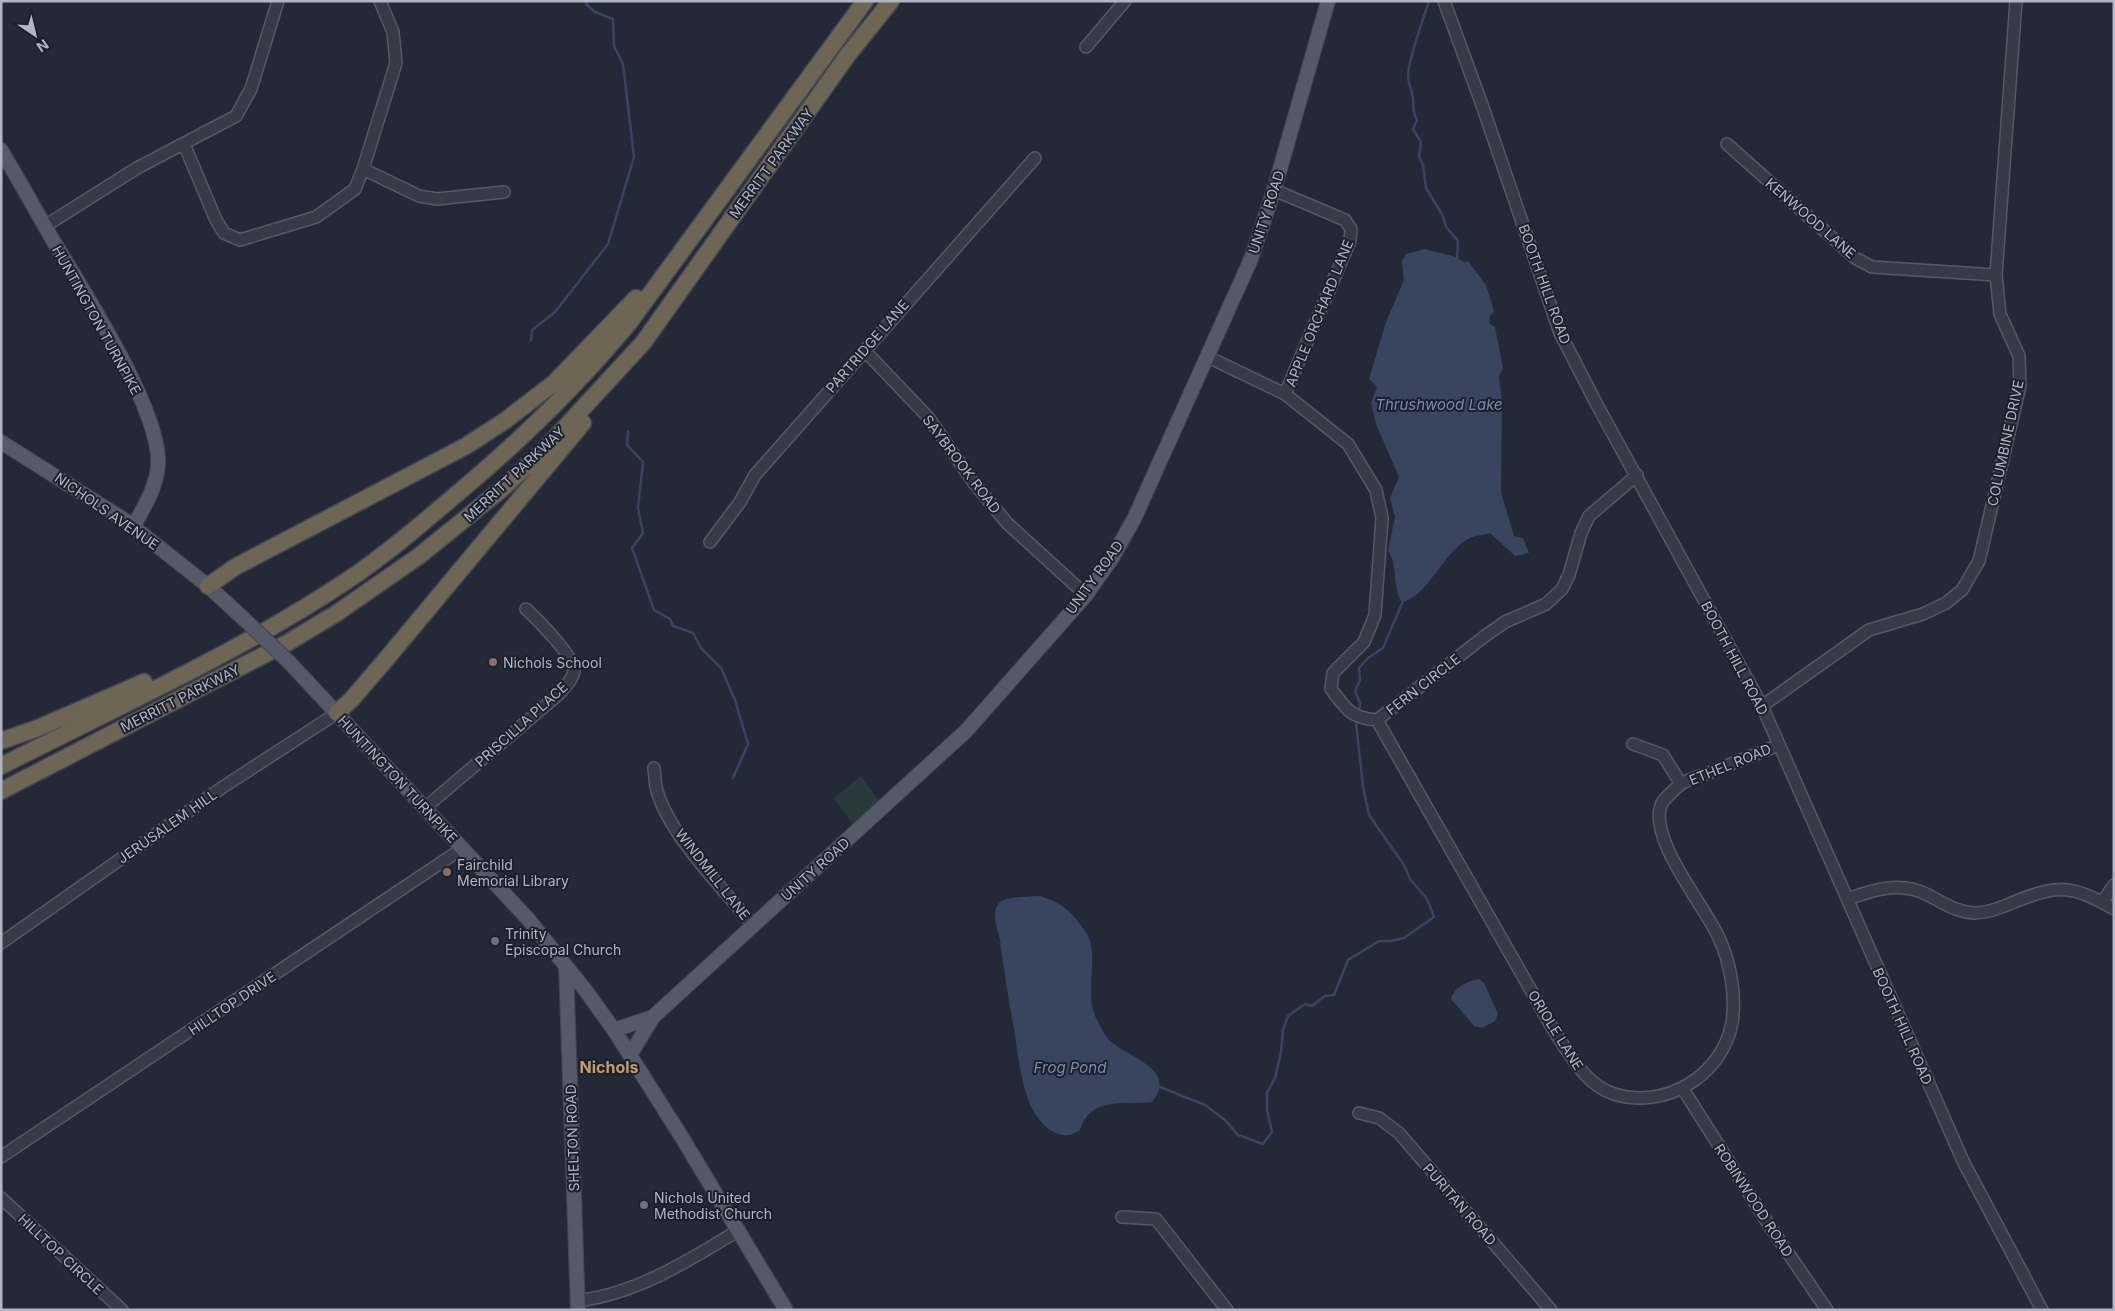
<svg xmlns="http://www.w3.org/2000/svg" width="2115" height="1311" font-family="Inter,sans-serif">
<rect width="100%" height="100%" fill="#232937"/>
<!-- green -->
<path fill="#29393c" d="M861,776L885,809L858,832L834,798Z"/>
<!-- water -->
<path fill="#39455f" d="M1425,249L1456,257L1464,262L1468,261L1486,285L1494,311L1489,318L1490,324L1495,327L1503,368L1499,376L1502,402L1501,492L1514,536L1523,538L1529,553L1515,556L1490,533C1484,535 1476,535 1470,538C1445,549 1427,598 1402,602C1391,586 1399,566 1388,551L1395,517L1390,498L1399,477L1376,424L1371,403L1377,387L1369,379L1386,322L1404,280L1402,261L1406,254Z
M1040,896C1056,901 1069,908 1079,923C1082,927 1086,931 1088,936C1099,957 1084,994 1096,1018C1100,1026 1105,1036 1110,1041C1128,1057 1179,1070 1152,1102C1125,1105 1090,1096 1080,1130C1059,1146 1037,1122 1029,1102C1021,1081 1018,1057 1015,1035C1009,1003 1004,972 1000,940C987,896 1000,898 1040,896Z
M1479,979L1484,983L1498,1014L1495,1021L1482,1028L1474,1026L1451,999C1454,987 1468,981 1479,979Z"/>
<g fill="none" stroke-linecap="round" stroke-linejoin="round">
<!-- stream -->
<path stroke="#39455f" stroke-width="2.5" d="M1429,1C1424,17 1408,60 1408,76C1408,83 1412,91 1413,98C1414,108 1412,111 1417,120L1413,129L1421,142L1419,157L1423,165L1426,188L1443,216L1446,227L1458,241L1457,260
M531,340L532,330L555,312L608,244L634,157L623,64L614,46L613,19L595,12L586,4V1
M628,431L627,445L643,462L638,508L643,533L632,548L654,610L670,619L673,626L693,633L701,648L721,668L735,700L748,744L733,778
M1359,711L1360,703L1355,691L1360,680L1359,668L1368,658L1383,648L1403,601
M1160,1087L1205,1105L1225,1120L1238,1135L1263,1144L1272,1132L1267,1110V1093L1275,1078L1281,1052L1283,1030L1288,1016L1305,1004L1312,1006L1325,996L1334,995L1348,960L1379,941H1391L1404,938L1434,917L1427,899L1410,879L1404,865L1369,815L1363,787L1356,722"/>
<!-- minor casing -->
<g stroke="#545965" stroke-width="14">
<path id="minor" d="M1444,1L1481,102L1560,333L1596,403L1762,706L1964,1163L2042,1310
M1086,47L1125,1
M184,144L216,220L224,233L240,240L316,217L355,189L363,169L396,63L393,32L380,1
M1727,144L1855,258L1872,267L1996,275
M363,169L419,196L437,199L504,192
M1274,190L1345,220L1351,229L1350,241L1285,394
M45,226L137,168L236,116L251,89L278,1
M864,350L928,417L974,483L1007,523L1086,595
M1208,357L1285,394L1348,444L1376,490L1382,518L1375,615L1364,642L1333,673L1331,689C1346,709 1351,718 1377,720L1485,636L1505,622L1546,604L1562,589L1569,575L1581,533L1589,516L1637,475
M710,542L740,502L755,475L1035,158
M1762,706L1869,630L1923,614L1946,603L1962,590L1979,561L2020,386L2019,356L2000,314L1996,275L2016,1
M1377,720L1553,1029C1569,1053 1585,1085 1614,1094C1665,1110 1722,1076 1732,1023C1736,996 1731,964 1719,938C1705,906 1646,837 1662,803C1665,798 1676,788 1681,784C1689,779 1700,776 1709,773C1733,763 1756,754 1779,745
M1633,744L1663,755L1681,784
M654,768C655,776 655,784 657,791C670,836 723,888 752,924
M426,807L559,694C564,687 573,680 574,671C575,657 537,619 526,609
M1848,899C1875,889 1901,881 1928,895C1944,903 1956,912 1974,913C1988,913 2001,908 2014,902C2059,884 2072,885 2114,909
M2102,902L2114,885
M1,943L223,787L337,713
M1683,1089L1769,1225L1827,1310
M1359,1113L1379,1118L1399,1133L1551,1310
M1,1157L463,848
M1,1198L122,1310
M1122,1217L1156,1219L1227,1310
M578,1301C638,1293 688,1261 739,1230"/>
</g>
<!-- major casing -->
<g stroke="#404451" stroke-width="16">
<path id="major" d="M1,150C19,180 36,211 54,242C83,290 161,411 158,464C157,487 144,507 133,527
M1,442L126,521L208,586L244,619
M289,662L528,919L586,991L614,1030L681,1136L786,1310
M566,966L578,1310
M614,1030L653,1017
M630,1055L653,1017L966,731L1086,595L1112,558L1134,519L1251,259L1274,190L1328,1"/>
</g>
<!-- highway casing -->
<g stroke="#414652" stroke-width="19">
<path id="highway" d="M208,586L235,567L466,446L506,420L554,383L636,298
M337,713L352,699L388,657L583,423
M1,741L38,728L144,682
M1,766C117,707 240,652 348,580C385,555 418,527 452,498C516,445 576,387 629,323L865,1
M1,791L287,643L337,613L419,556L503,488L544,450L643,343L847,56L891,1"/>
</g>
<!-- minor -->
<use href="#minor" stroke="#363b47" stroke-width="11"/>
<!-- major -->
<use href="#major" stroke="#545a67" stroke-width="14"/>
<!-- highway -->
<use href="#highway" stroke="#6d6654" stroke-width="16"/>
<!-- major-bridge casing -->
<g stroke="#404451" stroke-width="16" stroke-linecap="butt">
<path id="major-bridge" d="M244,619L289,662"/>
</g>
<!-- major-bridge -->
<use href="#major-bridge" stroke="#545a67" stroke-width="14"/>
</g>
<!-- markers -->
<g fill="#8d6e63" stroke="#1c202c" stroke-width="2">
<circle cx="493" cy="662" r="5"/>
<circle cx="447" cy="872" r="5"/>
</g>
<g fill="#6b7280" stroke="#1c202c" stroke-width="2">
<circle cx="495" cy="941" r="5"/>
<circle cx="644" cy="1205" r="5"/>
</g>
<g text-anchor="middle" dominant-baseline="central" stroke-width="4" stroke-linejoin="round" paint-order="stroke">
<!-- street labels -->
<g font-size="14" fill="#b1b6c4" stroke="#1c202c">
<text transform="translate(771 163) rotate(-54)">MERRITT PARKWAY</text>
<text transform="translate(1266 212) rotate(-72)">UNITY ROAD</text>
<text transform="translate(1811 218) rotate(41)">KENWOOD LANE</text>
<text transform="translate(1545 284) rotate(70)">BOOTH HILL ROAD</text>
<text transform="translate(1319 313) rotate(-68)">APPLE ORCHARD LANE</text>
<text transform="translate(97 320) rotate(61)">HUNTINGTON TURNPIKE</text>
<text transform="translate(867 346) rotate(-49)">PARTRIDGE LANE</text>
<text transform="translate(2005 443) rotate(-78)">COLUMBINE DRIVE</text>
<text transform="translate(962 464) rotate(53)">SAYBROOK ROAD</text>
<text transform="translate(514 474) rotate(-43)">MERRITT PARKWAY</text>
<text transform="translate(107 511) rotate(35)">NICHOLS AVENUE</text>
<text transform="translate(1094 577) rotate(-54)">UNITY ROAD</text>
<text transform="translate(1735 658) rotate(62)">BOOTH HILL ROAD</text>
<text transform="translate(1423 684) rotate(-38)">FERN CIRCLE</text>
<text transform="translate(180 698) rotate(-27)">MERRITT PARKWAY</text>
<text transform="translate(521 724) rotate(-42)">PRISCILLA PLACE</text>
<text transform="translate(1730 764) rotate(-22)">ETHEL ROAD</text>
<text transform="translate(398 779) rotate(47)">HUNTINGTON TURNPIKE</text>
<text transform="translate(167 826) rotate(-35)">JERUSALEM HILL</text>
<text transform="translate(815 869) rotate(-42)">UNITY ROAD</text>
<text transform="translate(713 874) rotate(52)">WINDMILL LANE</text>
<text transform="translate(232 1003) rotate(-34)">HILLTOP DRIVE</text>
<text transform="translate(1903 1026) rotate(66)">BOOTH HILL ROAD</text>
<text transform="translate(1556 1030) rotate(58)">ORIOLE LANE</text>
<text transform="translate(572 1138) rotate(-92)">SHELTON ROAD</text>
<text transform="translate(1754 1200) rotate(57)">ROBINWOOD ROAD</text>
<text transform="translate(1460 1204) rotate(49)">PURITAN ROAD</text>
<text transform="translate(61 1254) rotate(43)">HILLTOP CIRCLE</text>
</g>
<!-- poi labels -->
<g font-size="14" fill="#b1b6c4" stroke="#1c202c" text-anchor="start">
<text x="503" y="662">Nichols School</text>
<text x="457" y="864">Fairchild<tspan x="457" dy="16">Memorial Library</tspan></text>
<text x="505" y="933">Trinity<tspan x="505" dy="16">Episcopal Church</tspan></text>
<text x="654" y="1197">Nichols United<tspan x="654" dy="16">Methodist Church</tspan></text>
</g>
<!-- water labels -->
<g font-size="15" font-style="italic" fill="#7c8aaa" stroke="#1c202c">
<text x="1439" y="404">Thrushwood Lake</text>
<text x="1070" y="1067">Frog Pond</text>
</g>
<!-- quarter labels -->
<g font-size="16" font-weight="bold" fill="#c99d66" stroke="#1c202c">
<text x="609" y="1067">Nichols</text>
</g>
</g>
<!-- border -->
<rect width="2115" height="1311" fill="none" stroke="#b1b6c4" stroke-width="5"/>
<!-- north arrow -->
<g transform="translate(35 35) rotate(145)" stroke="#1c202c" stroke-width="4" paint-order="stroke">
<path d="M0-4L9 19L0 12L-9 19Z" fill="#b1b6c4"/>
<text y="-8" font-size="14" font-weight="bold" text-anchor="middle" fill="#b1b6c4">N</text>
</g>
</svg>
